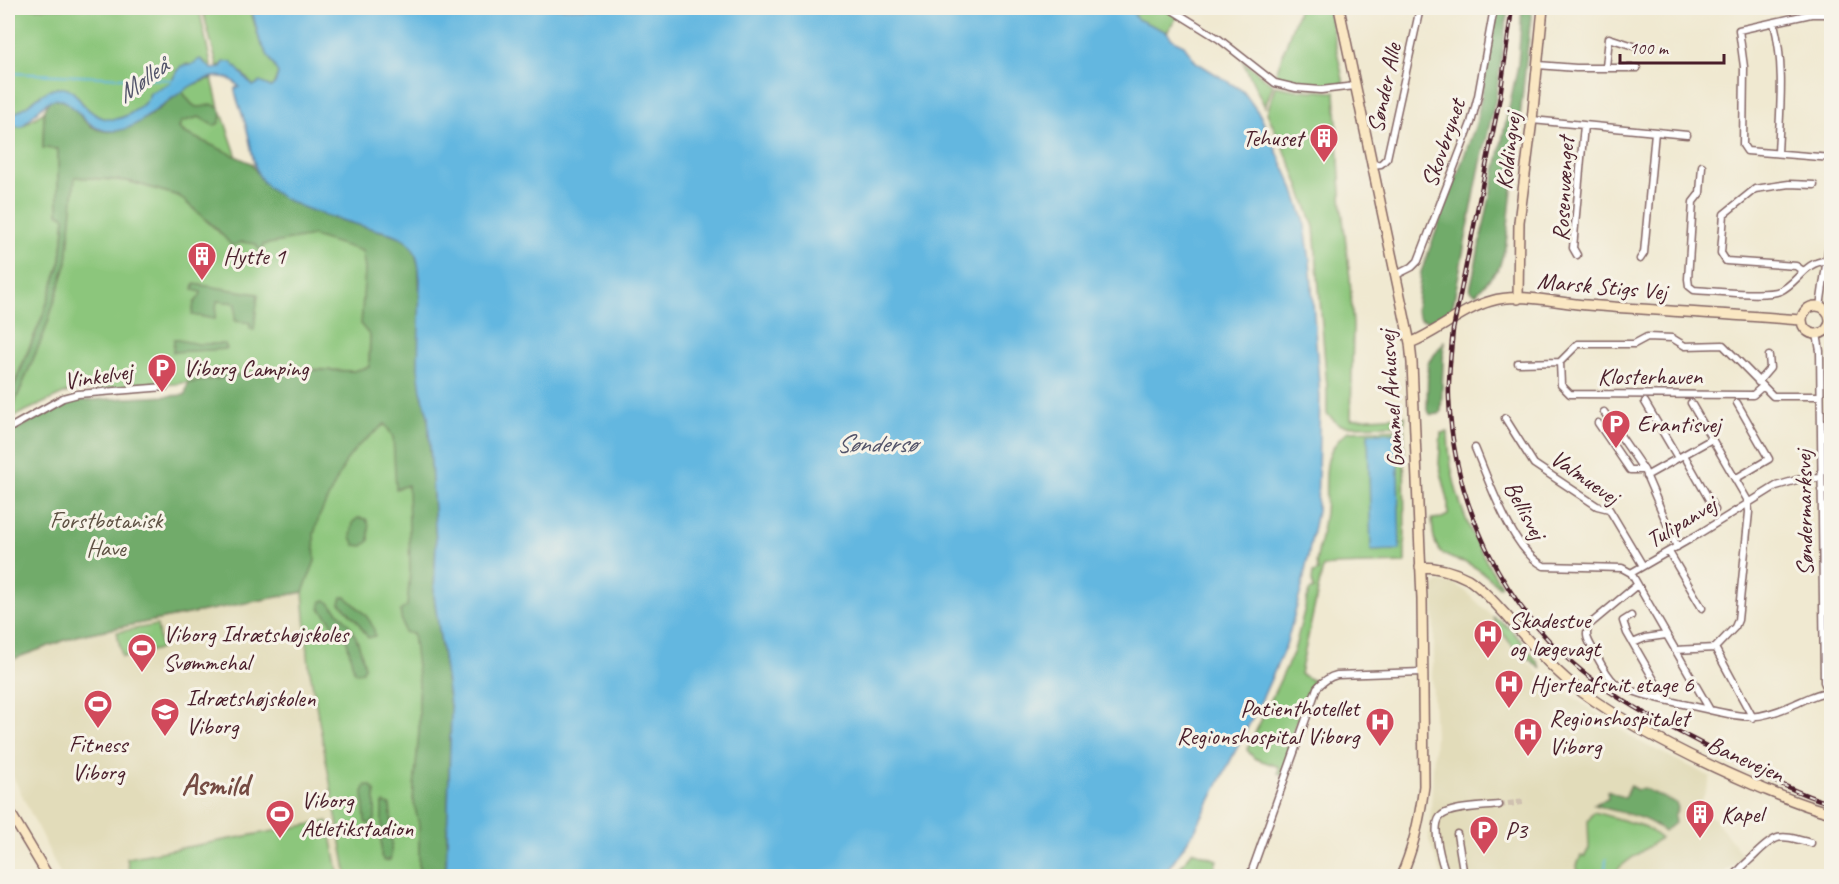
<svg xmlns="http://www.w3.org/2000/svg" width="1839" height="884" font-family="Caveat,sans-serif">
<rect width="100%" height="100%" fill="#f7f3e8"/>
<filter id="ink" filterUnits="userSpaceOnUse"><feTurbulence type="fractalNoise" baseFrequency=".0167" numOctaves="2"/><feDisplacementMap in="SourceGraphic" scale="12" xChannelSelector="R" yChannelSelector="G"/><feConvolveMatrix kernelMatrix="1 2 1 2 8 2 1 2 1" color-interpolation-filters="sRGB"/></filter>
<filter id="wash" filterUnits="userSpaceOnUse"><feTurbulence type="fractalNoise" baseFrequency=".008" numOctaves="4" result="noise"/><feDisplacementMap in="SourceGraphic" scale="24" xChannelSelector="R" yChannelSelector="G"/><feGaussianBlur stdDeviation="1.35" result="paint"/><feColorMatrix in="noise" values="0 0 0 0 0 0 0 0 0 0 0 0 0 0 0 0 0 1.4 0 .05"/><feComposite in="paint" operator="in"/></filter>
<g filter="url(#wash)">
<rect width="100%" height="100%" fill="#f0e9d1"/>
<!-- built -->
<path fill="#e2dcba" d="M1439,582L1453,583L1464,590L1493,617L1502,634L1513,648L1543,677L1638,741L1711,777L1698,810L1714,818L1744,857L1719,876H1442L1429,840L1435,735L1432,674L1434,656V586Z
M303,592L309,666L347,876H61L8,766V661L79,635Z"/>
<!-- green -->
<path fill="#8cc67b" stroke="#6b7253" stroke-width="1.5" d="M8,8H199L212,69L202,60L191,65L187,64L177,70L171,83L150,93C146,108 118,125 102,118C90,114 81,101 73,92L40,95L25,109L15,113L8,111Z
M202,8H250L260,42L277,67L278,73L273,86L271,87L260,83L253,86L242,73L221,65L218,69Z
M1130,8H1166L1178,16L1167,32L1137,19Z
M1299,8H1328L1344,84C1326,91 1291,87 1274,79Z
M1242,60L1273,85L1265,107Z
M212,78L219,108L212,105C193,111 193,106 182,91L186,87Z
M1275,86L1296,90L1335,92L1342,210L1350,278L1353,326L1351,419L1405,416L1404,425L1346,426L1338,424L1327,414V387L1314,227L1292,167L1267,113Z
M44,112L43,148L58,149V213L65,217L61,260L43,315L8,398V126L21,127Z
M222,113L237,157L190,136L179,128L180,122L199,117L219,123Z
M74,177L128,181L179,196L230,242L313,234L364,251L370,336L369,367L353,371L284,368L176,384L70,391L8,419L45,331L67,262Z
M428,415L451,712L446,876H347L309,666L303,592L79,635L8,661V445Z
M1404,429L1405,563L1333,565L1323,567L1300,674L1314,681L1308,689L1288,746L1291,752L1283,775L1278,773L1279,767L1254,758L1247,750L1294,651L1309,591L1314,589L1312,581L1313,573L1318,571L1316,563C1319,546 1323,529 1325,512C1328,479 1318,455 1348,431Z
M1448,432C1449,487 1471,540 1501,585L1499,587C1490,578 1481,570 1469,564C1463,561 1457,561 1451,558C1433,552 1433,535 1432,519L1442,518L1448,515V500L1439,464L1441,433Z
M1493,617C1507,622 1535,655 1541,669L1526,656L1523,658C1511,645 1501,633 1493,617Z
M157,625L161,649L122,657L117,632Z
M1594,812L1646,827L1660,838C1646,850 1630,857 1617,870L1622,876H1578L1577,865L1581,856L1584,857L1589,848L1588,821Z
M328,821L339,876H130L127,858Z
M1193,851L1217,860L1212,876H1173Z"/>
<!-- forest -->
<path fill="#71ab6b" stroke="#5e654b" stroke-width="1.5" d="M1498,8H1508L1496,97L1479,171L1451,315L1431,322L1420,319L1416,310L1421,272L1476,124Z
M1522,8H1532L1506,244L1499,268L1476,294L1470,290L1518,65Z
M182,91C193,106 193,111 212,104L219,108L222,113L219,123L214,126L199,117L181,122L179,128L183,132L251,163L263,182L291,202L333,218L399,236L413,247L419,266L421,391L428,415L436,542L434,596L451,712L446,868L440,876H419V825L413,799L419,731V684L413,634L404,632L400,611L407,606L410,573L408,485L396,489L393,437L385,424L357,447L346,461L319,517L314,534L315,561L303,592L79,635L8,661V433L72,401L185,395L188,383L284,369L353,371L369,367L370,336L361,325L365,269L362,251L313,236L263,245L262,250H259L256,244L242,242L232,246L218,230L179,196L128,181L75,177L67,262L45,331L8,419V401L43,315L61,260L65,217L58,213V149L43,148L44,112L49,100C71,97 73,110 87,123C116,149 160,108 182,91Z
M194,284L258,294L254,330L250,329V323L235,321L236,303L217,301L215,319L192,315L194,303L200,296L201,292L193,290Z
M174,339L198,344H225L227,349L173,352Z
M1444,342L1441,412L1439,414L1431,415L1427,410L1428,363Z
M358,518L366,519L369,526V541L363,546L355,545L351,537L353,522Z
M342,597H346C358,608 374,619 375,636L368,638L357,621L340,603Z
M326,600C352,624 357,633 365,667L362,672L356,673L354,672L347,641L320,608L322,601Z
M366,785L371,786L375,791V820L370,824L366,823L365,820L363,792Z
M1630,786L1637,790L1643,788L1676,803L1678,808L1674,816L1675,823L1664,832C1649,818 1631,815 1612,810C1605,808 1599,807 1594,804L1608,799L1607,791L1625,798Z
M384,803L390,805L392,824L391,857L390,860L384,861L381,856L382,805Z"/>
<!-- water -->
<path fill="#64b7e0" stroke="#576b86" stroke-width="1.5" d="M251,8H1130L1137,19L1167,32L1173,40L1184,45L1196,62L1243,91L1260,115L1292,185L1304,220L1310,261L1320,397L1317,511L1302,587L1286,645L1263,697L1195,830L1163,876H446L451,712L434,596L436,542L428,416L421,391L418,368L420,280C419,268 418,254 410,245C402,234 386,232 373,229C343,220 284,207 264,183C252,170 252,146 247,130C244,117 238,105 235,91V88L239,87C212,51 154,119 128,128C82,144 77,92 52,100C43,102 30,121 21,127L8,124V111L15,113C32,105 44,86 64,88C73,89 77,97 82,103C96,119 112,125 131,113C140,108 148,102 150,93L170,83L181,66L191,65L200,59L212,69L220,68L224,62H231L253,86L260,82L271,87L275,83L278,73L260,42Z
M1368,433H1397L1400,550L1371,551Z"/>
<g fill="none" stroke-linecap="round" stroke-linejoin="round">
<!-- stream -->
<path stroke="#64b7e0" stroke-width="2" d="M8,73L175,80
M1605,870L1606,859
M1610,874L1611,876"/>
</g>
</g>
<g filter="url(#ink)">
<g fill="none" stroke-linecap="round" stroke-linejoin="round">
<!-- street-tunnel -->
<path stroke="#cfc1b0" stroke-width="6" stroke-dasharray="6 3" stroke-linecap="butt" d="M1499,805L1524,802"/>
<!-- street casing -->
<g stroke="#846665" stroke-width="9">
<path id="street" d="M1169,8L1219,39L1275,83L1296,88L1321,90L1355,86
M1832,14H1811L1739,30L1744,67L1743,145L1747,151L1832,158
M1774,23C1785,66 1780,109 1778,153
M1538,65L1576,68H1637
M1606,67L1609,38L1643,49
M1532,120L1687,135
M1371,165L1381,164L1387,158L1420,8
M1702,166L1700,193L1693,202L1688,279L1689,286L1694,290C1713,291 1765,297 1780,291C1797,284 1805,261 1826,261
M1577,255L1573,248L1584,125
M1640,259L1644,253L1655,132
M1803,271L1796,266L1726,261L1721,253L1724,214L1755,189L1789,184L1814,185
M1396,275L1412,267L1418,261L1471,123L1478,96L1494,8
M1820,307L1832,223
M1817,334L1820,351L1824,682L1828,691
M1560,362L1561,385L1570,394L1753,395L1763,386
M1518,363L1560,362L1578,344H1634L1647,337L1672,338L1685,346L1723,345L1773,396H1820
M1758,382L1770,368L1769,356
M1645,402L1678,458
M1691,403L1748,501L1749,512L1738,620L1735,627L1715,648L1753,718
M1604,412L1644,470L1677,547
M1505,418L1534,464L1597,506L1609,509L1643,566
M1598,423L1630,470H1644
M8,429L63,398L78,394L165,387
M1475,448C1489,481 1512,550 1544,566L1622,568L1631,573
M1684,455L1715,510
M1646,476L1712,439
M1735,479L1769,459L1737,403
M1821,490L1832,491
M1669,552L1702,608
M1631,573L1710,710C1748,719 1759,720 1795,704C1806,699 1819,692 1830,692
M1631,573L1697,535L1776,486L1800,479L1821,478
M1637,585L1589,625C1584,636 1589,642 1594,651C1600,662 1606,675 1615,683C1629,694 1689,705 1710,710
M1631,616L1623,621L1627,633L1665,699
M1633,643L1645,638L1666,635
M1675,650L1715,648
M1457,834L1464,876
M1250,876L1317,688C1323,681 1328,677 1337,675L1422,672
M1447,876C1442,864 1431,828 1440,817C1448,807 1485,807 1499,805
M1735,876C1740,867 1747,863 1755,855C1778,832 1781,835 1811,843"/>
</g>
<!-- secondary casing -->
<g stroke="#846665" stroke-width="12">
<path id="secondary" d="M1339,8L1410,343L1412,363L1422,599L1424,786C1420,817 1414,848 1401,876
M1518,299L1519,222L1532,120L1543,8
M1802 320a14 14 0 1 1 28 0a14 14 0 1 1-28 0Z
M1410,343C1438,332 1462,309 1491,301C1521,292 1557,303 1587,305C1658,311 1730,314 1801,320
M1420,567C1438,567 1453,571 1468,579C1482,588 1494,602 1505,614C1529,641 1552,670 1582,692C1635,730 1694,759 1754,785C1779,795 1805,807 1832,813
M8,809L48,876"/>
</g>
<!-- street -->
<use href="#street" stroke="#fff" stroke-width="6"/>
<!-- secondary -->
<use href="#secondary" stroke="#fae7c3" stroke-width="9"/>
<!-- rail casing -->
<g stroke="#4a1f2b" stroke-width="4.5">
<path id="rail" d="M1512,8L1500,97L1453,330C1451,353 1448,376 1449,398C1453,502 1502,607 1583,672C1621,703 1664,724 1708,747C1748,767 1788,791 1832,804"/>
</g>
<!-- rail -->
<use href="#rail" stroke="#f7f3e8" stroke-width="2" stroke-dasharray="7" stroke-linecap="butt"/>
</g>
</g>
<!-- icons -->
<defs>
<g id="building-pin" transform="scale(1.5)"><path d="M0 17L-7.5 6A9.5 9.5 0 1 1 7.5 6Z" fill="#d1495b" stroke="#f7f3e8"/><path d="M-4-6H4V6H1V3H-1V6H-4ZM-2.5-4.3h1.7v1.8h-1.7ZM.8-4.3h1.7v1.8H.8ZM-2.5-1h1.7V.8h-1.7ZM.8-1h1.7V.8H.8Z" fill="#fff"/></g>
<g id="parking-pin" transform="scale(1.5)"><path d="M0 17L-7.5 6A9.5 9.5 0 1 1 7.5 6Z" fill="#d1495b" stroke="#f7f3e8"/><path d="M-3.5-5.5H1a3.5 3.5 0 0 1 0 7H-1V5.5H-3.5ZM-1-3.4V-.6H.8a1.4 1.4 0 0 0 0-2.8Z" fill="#fff"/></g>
<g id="hospital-pin" transform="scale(1.5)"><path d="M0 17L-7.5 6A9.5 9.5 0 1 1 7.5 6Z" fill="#d1495b" stroke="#f7f3e8"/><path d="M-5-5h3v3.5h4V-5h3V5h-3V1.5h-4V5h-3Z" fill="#fff"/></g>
<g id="stadium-pin" transform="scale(1.5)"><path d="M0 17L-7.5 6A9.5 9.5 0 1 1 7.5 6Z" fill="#d1495b" stroke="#f7f3e8"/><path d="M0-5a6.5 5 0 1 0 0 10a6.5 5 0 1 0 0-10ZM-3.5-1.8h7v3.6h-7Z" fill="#fff"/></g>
<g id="school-pin" transform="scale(1.5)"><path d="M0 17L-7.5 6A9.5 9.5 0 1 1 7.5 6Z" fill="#d1495b" stroke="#f7f3e8"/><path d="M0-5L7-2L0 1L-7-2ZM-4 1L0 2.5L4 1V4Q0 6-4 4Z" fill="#fff"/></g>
</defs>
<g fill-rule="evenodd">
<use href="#building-pin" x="1324" y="138"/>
<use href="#building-pin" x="202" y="256"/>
<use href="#parking-pin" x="162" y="368"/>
<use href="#parking-pin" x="1616" y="424"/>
<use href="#hospital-pin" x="1488" y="634"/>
<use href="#stadium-pin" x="142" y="648"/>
<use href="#hospital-pin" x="1509" y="684"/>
<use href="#stadium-pin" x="98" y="704"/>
<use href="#school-pin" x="165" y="712"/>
<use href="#hospital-pin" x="1380" y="722"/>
<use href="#hospital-pin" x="1528" y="732"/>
<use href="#stadium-pin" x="280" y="814"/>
<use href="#building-pin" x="1700" y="814"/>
<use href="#parking-pin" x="1484" y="830"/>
</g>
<g text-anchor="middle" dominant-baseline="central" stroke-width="6" stroke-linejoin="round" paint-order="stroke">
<!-- street labels -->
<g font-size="24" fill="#4a1f2b" stroke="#f7f3e8">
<text transform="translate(1384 88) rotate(-78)">Sønder Alle</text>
<text transform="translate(1443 143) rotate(-71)">Skovbrynet</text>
<text transform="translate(1508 151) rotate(-83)">Koldingvej</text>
<text transform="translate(1563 189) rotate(-87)">Rosenvænget</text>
<text transform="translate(1602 286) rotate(5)">Marsk Stigs Vej</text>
<text transform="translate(98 376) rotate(-9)">Vinkelvej</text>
<text x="1650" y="376">Klosterhaven</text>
<text transform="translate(1391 399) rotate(-94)">Gammel Århusvej</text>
<text transform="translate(1585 477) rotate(35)">Valmuevej</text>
<text transform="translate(1525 510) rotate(62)">Bellisvej</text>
<text transform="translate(1804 513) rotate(-91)">Søndermarksvej</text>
<text transform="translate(1681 522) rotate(-31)">Tulipanvej</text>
<text transform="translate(1746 759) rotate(24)">Banevejen</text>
</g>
<!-- poi labels -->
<g font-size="24" fill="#4a1f2b" stroke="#f7f3e8" text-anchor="start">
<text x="1303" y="138" text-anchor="end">Tehuset</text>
<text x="223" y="256">Hytte 1</text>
<text x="183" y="368">Viborg Camping</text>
<text x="1637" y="424">Erantisvej</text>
<text x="1509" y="620">Skadestue<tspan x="1509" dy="28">og lægevagt</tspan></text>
<text x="163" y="634">Viborg Idrætshøjskoles<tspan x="163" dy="28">Svømmehal</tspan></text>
<text x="1530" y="684">Hjerteafsnit etage 6</text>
<text x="186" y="698">Idrætshøjskolen<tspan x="186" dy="28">Viborg</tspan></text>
<text x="1359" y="708" text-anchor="end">Patienthotellet<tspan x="1359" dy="28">Regionshospital Viborg</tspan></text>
<text x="1549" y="718">Regionshospitalet<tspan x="1549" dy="28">Viborg</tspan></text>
<text x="98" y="744" text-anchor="middle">Fitness<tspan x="98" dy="28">Viborg</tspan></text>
<text x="301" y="800">Viborg<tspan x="301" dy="28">Atletikstadion</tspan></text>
<text x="1721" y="814">Kapel</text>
<text x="1505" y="830">P3</text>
</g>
<!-- park labels -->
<g font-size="24" fill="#5e5143" stroke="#f7f3e8">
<text x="106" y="520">Forstbotanisk<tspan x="106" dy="28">Have</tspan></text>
</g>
<!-- water labels -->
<g font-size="26" font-style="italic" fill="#53546a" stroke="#f7f3e8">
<text transform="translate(142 80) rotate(-36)">Mølleå</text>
<text x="876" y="443">Søndersø</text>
</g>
<!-- district labels -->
<g font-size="30" font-weight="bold" fill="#754b43" stroke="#f7f3e8">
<text x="215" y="785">Asmild</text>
</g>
</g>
<!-- margin -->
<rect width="1839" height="884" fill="none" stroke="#f7f3e8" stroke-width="30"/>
<!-- scale -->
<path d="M1620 54v9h104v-9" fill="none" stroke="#4a1f2b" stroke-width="3"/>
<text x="1629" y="54" font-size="18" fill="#4a1f2b" stroke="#f7f3e8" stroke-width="4.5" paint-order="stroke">100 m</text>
</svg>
